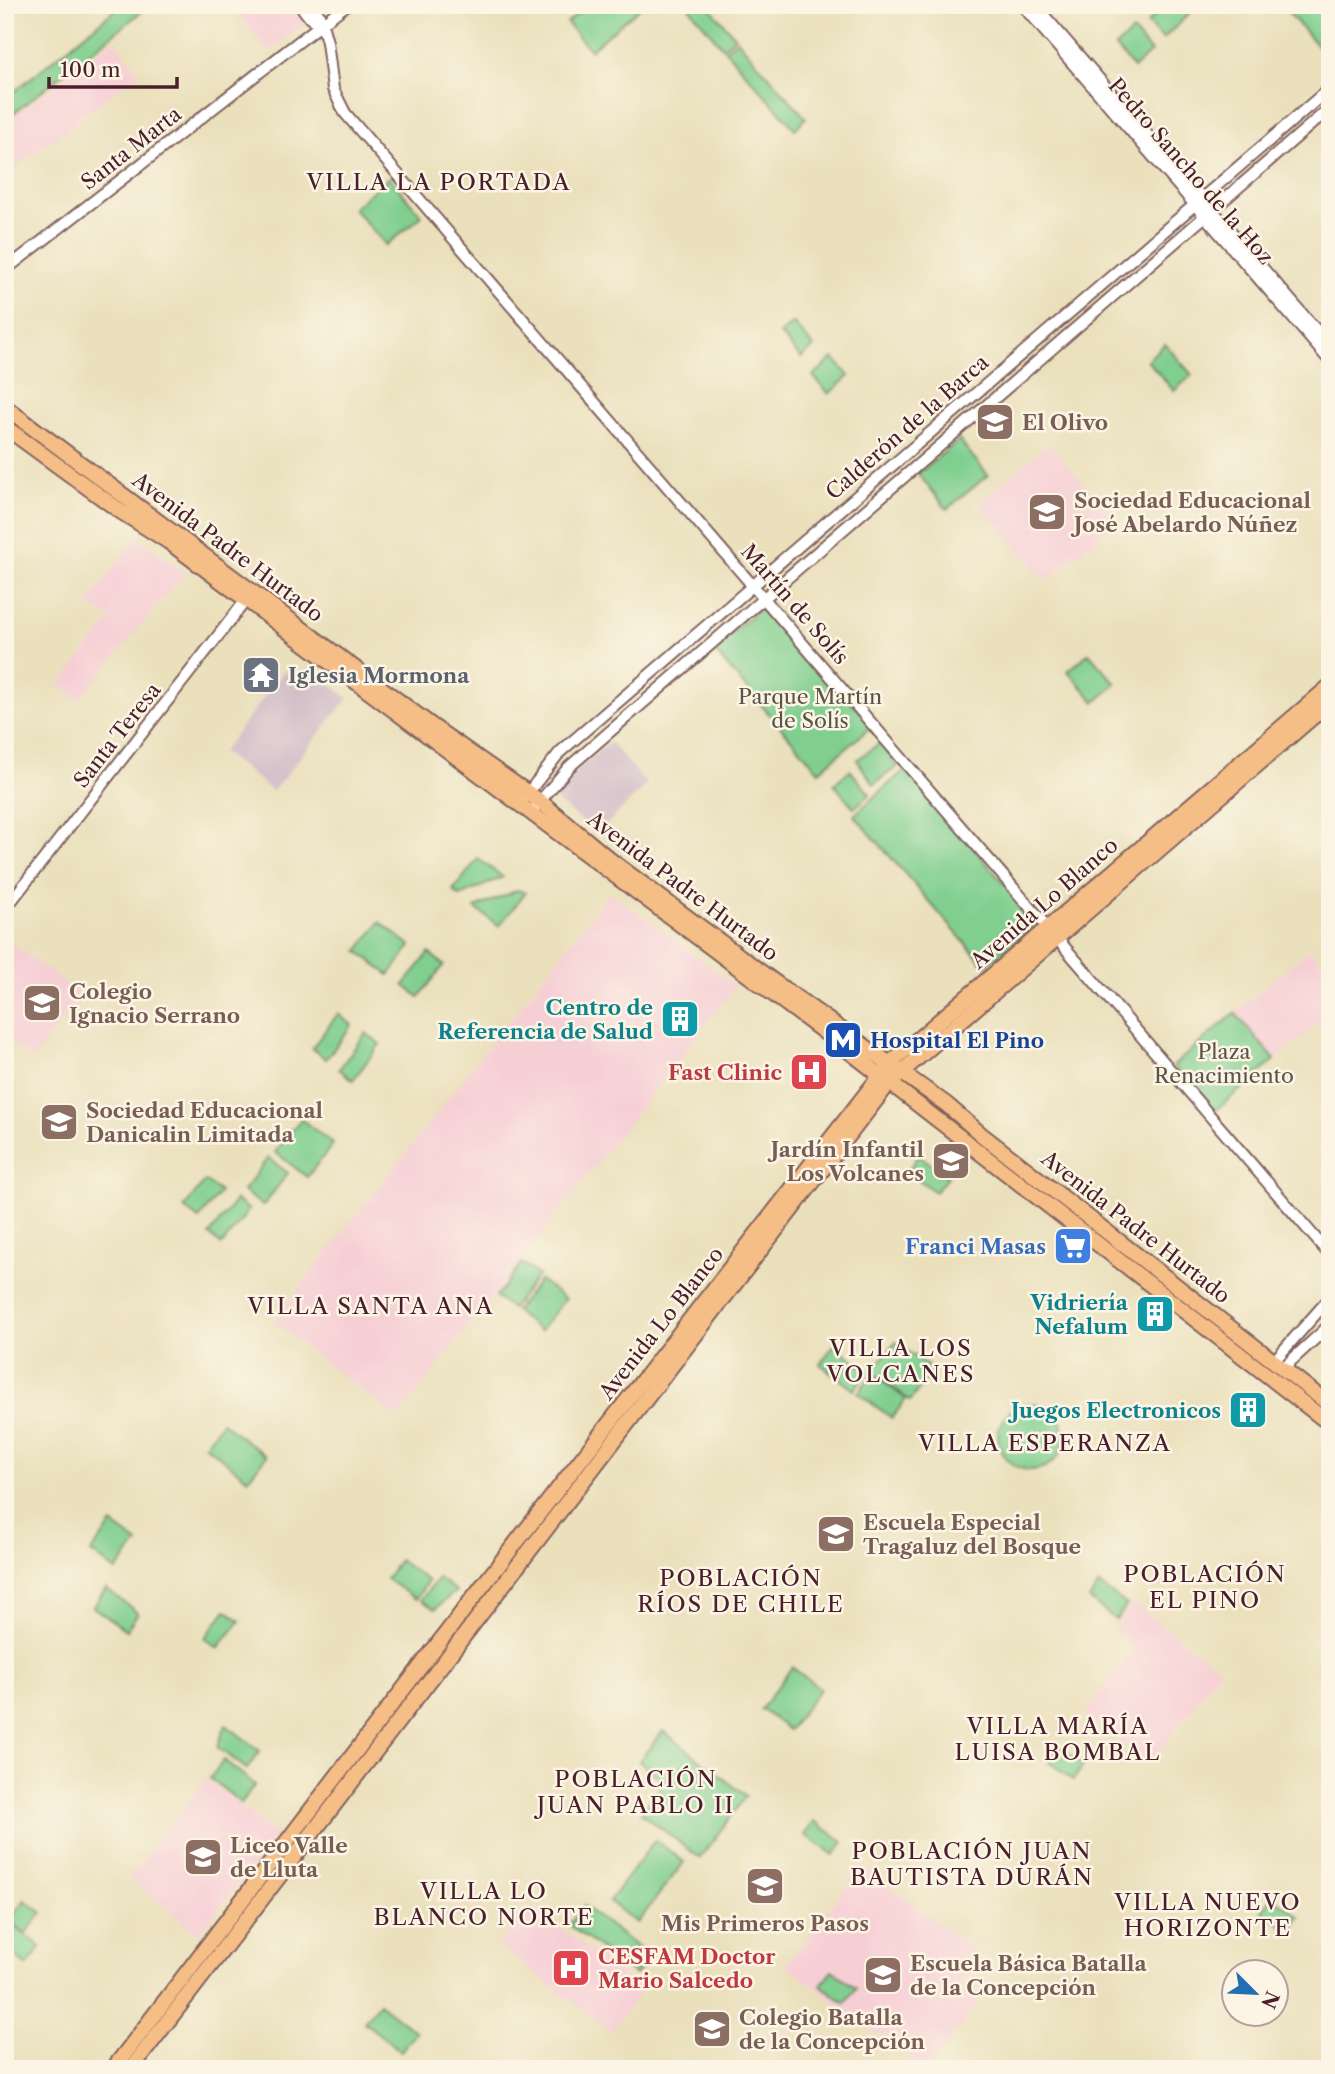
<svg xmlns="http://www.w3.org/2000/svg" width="1335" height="2074" font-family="'Libre Caslon Text',serif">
<rect width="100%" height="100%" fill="#fcf5e5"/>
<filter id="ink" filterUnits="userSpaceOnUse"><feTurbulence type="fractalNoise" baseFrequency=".0143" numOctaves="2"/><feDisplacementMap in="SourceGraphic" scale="14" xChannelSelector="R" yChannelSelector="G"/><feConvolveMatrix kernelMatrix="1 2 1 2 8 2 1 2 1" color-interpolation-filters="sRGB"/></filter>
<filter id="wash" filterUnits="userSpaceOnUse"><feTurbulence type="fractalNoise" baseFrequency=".00686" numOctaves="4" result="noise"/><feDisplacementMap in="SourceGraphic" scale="28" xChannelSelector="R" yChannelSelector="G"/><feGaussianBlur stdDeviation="1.57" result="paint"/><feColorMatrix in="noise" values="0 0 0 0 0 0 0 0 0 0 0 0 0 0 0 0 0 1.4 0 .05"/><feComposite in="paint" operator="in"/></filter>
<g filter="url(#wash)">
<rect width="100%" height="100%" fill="#eae0bc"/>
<!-- built -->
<path fill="#f6cfd5" d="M232,5H291L305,24L268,52Z
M114,40L139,73L5,176V123Z
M1049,443L1116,522L1046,581L979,503Z
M136,537L185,572L79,700L59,685L112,618L87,603Z
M610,892L736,986L397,1418L273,1322Z
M12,943L84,997L73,1012L69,1010L33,1059L5,1038V952Z
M1310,949L1330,973V1013L1275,1060L1235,1013Z
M950,1144L967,1157L951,1177L934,1165Z
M1133,1603L1221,1669L1150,1764L1085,1715L1135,1647L1113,1630Z
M206,1779L277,1835L199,1934L129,1879Z
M863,1866L982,1957L959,1985L979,2001L928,2069H923L786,1965Z
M533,1908L643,1989L611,2031L501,1947L499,1943L526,1909Z"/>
<!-- industrial -->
<path fill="#d1bdc8" d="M309,667L348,698L273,791L222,752L284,671L298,681Z
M610,742L647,784L597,834L552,797L571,775Z"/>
<!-- green -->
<path fill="#80cf8f" stroke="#65775d" stroke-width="2" d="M121,5H150L5,120V99Z
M588,5H643L590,50L567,23Z
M687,5H708L735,37L723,48Z
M1166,5H1185L1191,12L1163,39L1147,23Z
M1282,5H1330V61Z
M1133,31L1151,52L1134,68L1115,47Z
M737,40L806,118L795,129L725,50Z
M389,177L422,216L386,245L353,208Z
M793,323L814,347L801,358L780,334Z
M1165,344L1192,375L1174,391L1147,360Z
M833,358L849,376L829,394L813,376Z
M959,440L988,475L947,509L918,474Z
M764,604L872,726L819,771L713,650Z
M1089,653L1116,684L1095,702L1068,671Z
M880,743L898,766L874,784L857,760Z
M906,769L1037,922L985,966L854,815Z
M850,770L870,794L854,808L834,784Z
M478,859L503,877L460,896L453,890Z
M518,890L525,893L499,926L475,908Z
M380,922L411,946L389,975L358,951Z
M429,953L444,965L419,997L404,985Z
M1235,1013L1275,1060L1213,1113L1173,1066Z
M338,1014L352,1025L326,1059L312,1048Z
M366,1033L380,1044L353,1080L339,1069Z
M301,1119L333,1144L307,1177L275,1152Z
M919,1155L948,1177L935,1192L907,1171Z
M268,1158L288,1173L263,1206L243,1191Z
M205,1181L220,1192L199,1219L184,1208Z
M236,1200L249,1210L222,1245L209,1235Z
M522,1263L538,1275L512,1309L496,1297Z
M540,1280L565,1299L540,1331L515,1311Z
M896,1342L930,1368V1374L910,1401L872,1371Z
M834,1345L868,1371L854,1390L820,1364Z
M872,1374L906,1399L892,1418L858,1393Z
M998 1437a33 33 0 1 1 66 0a33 33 0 1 1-66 0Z
M222,1422L266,1456L248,1479L205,1445Z
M112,1524L138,1543L116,1571L91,1552Z
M399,1560L428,1581L416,1599L386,1579Z
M438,1578L456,1591L435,1609L421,1600Z
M1099,1585L1127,1605L1116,1620L1089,1599Z
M106,1589L138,1613L126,1630L93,1607Z
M226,1610L240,1621L218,1648L205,1638Z
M792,1667L820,1689L789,1730L761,1709Z
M226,1725L260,1751L247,1769L217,1747Z
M663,1731L746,1796L700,1858L641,1813L665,1782L639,1761Z
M1059,1747L1084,1765L1073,1780L1049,1762Z
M224,1760L255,1785L241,1803L210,1778Z
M814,1821L844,1842L834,1855L805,1835Z
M655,1840L684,1862L637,1923L609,1901Z
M1272,1897L1300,1917L1290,1931L1262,1911Z
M25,1900L42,1913L26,1933L9,1920Z
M584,1906L650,1957L635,1975L569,1925Z
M9,1922L41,1947L27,1966L5,1949V1927Z
M832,1970L856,1988L845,2003L821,1985Z
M379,2003L416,2032L401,2051L364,2022Z"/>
</g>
<g filter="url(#ink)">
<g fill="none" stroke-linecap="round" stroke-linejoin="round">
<!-- tertiary casing -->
<g stroke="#82635e" stroke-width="14">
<path id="tertiary" d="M300,5L310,18L321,25
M313,5L320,17L327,42L333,89L345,113L1330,1255
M1022,5L1330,361
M1035,5L1330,346
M5,270L346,5
M524,798L560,752L1330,88
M536,806L569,767L1330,108
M5,909L246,600L253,599
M1274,1361L1330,1298
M1283,1368L1330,1325"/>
</g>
<!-- primary casing -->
<g stroke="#82635e" stroke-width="18">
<path id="primary" d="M5,407L436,729L541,802L609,859L773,981L946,1104L982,1135L1330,1405
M5,427L120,511L169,542L836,1041L1330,1424
M113,2069L473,1598L890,1063L1330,686
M131,2069L889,1083L1330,702"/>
</g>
<!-- tertiary -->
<use href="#tertiary" stroke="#fff" stroke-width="10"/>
<!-- primary -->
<use href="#primary" stroke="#f6be87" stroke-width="14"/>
</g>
</g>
<!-- icons -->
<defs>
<g id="school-square" transform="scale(2.0125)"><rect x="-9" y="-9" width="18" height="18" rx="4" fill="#8d6e63" stroke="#fcf5e5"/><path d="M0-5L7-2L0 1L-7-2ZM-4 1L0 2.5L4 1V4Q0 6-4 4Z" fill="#fff"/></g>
<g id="temple-square" transform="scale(2.0125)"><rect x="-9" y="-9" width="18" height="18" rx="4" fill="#6b7280" stroke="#fcf5e5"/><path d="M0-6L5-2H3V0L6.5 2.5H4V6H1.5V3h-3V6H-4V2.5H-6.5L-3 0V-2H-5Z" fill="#fff"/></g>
<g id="building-square" transform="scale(2.0125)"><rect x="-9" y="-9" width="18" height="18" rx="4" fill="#0f9aa8" stroke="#fcf5e5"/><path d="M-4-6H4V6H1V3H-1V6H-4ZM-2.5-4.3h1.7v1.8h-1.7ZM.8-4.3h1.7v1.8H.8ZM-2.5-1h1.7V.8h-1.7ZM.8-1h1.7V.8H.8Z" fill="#fff"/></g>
<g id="metro-square" transform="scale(2.0125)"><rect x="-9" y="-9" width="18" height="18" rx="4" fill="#1a4fb4" stroke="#fcf5e5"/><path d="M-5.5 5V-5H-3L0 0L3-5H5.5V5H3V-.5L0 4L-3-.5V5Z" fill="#fff"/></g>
<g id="hospital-square" transform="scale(2.0125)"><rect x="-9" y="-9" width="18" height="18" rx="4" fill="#e0444e" stroke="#fcf5e5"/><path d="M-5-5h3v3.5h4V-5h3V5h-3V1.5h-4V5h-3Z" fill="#fff"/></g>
<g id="supermarket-square" transform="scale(2.0125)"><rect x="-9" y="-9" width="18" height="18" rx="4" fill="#3f7fe0" stroke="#fcf5e5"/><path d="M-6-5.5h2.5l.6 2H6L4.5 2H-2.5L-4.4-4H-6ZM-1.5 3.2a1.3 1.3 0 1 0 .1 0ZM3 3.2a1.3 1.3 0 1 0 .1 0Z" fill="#fff"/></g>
</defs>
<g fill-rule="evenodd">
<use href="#school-square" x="995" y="422"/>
<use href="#school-square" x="1047" y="512"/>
<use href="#temple-square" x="261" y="675"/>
<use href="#school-square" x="42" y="1003"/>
<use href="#building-square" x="680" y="1019"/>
<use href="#metro-square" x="843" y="1040"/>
<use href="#hospital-square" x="809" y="1072"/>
<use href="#school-square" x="59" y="1122"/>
<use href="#school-square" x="951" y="1161"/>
<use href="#supermarket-square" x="1073" y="1246"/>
<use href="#building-square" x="1155" y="1314"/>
<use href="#building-square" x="1248" y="1410"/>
<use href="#school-square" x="836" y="1534"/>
<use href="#school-square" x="203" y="1857"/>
<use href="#school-square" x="765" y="1886"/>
<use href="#hospital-square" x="571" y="1968"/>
<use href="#school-square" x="883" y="1975"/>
<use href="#school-square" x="712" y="2029"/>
</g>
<g text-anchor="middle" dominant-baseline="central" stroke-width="5" stroke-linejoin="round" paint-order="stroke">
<!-- street labels -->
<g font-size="21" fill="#4a1f2b" stroke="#fcf5e5">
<text transform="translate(131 148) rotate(-38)">Santa Marta</text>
<text transform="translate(1191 171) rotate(49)">Pedro Sancho de la Hoz</text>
<text transform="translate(907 427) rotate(-41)">Calderón de la Barca</text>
<text transform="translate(228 547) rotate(37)">Avenida Padre Hurtado</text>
<text transform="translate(795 604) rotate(49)">Martín de Solís</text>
<text transform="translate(117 735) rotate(-52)">Santa Teresa</text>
<text transform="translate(683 886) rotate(37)">Avenida Padre Hurtado</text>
<text transform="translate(1044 903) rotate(-41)">Avenida Lo Blanco</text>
<text transform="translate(1136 1227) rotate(38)">Avenida Padre Hurtado</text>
<text transform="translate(661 1323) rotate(-52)">Avenida Lo Blanco</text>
</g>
<!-- education labels -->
<g font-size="21" font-weight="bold" fill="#785e54" stroke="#fcf5e5" text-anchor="start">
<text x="1022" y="422">El Olivo</text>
<text x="1074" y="500">Sociedad Educacional<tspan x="1074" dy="24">José Abelardo Núñez</tspan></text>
<text x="69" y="991">Colegio<tspan x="69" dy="24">Ignacio Serrano</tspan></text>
<text x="86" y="1110">Sociedad Educacional<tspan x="86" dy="24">Danicalin Limitada</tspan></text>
<text x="924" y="1149" text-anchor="end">Jardín Infantil<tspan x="924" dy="24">Los Volcanes</tspan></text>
<text x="863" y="1522">Escuela Especial<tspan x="863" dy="24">Tragaluz del Bosque</tspan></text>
<text x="230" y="1845">Liceo Valle<tspan x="230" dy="24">de Lluta</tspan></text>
<text x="765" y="1923" text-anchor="middle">Mis Primeros Pasos</text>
<text x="910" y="1963">Escuela Básica Batalla<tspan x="910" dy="24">de la Concepción</tspan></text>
<text x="739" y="2017">Colegio Batalla<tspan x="739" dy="24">de la Concepción</tspan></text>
</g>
<!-- worship labels -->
<g font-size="21" font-weight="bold" fill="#5b616d" stroke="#fcf5e5" text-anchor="start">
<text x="288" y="675">Iglesia Mormona</text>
</g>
<!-- park labels -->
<g font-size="21" fill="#5a5449" stroke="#fcf5e5">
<text x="810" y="696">Parque Martín<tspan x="810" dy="24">de Solís</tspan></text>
<text x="1224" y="1051">Plaza<tspan x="1224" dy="24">Renacimiento</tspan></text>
</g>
<!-- culture labels -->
<g font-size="21" font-weight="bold" fill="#0d838f" stroke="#fcf5e5" text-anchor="end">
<text x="653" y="1007">Centro de<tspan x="653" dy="24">Referencia de Salud</tspan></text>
<text x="1128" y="1302">Vidriería<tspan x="1128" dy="24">Nefalum</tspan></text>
<text x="1221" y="1410">Juegos Electronicos</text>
</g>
<!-- transit labels -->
<g font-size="21" font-weight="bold" fill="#164399" stroke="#fcf5e5" text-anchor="start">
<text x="870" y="1040">Hospital El Pino</text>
</g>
<!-- health labels -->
<g font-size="21" font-weight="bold" fill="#be3a42" stroke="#fcf5e5" text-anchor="end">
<text x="782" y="1072">Fast Clinic</text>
<text x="598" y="1956" text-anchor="start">CESFAM Doctor<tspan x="598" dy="24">Mario Salcedo</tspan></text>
</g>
<!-- shop labels -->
<g font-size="21" font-weight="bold" fill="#366cbe" stroke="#fcf5e5" text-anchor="end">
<text x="1046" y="1246">Franci Masas</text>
</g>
<!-- neighbourhood labels -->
<g font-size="23" letter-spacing="2" fill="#4a1f2b" stroke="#fcf5e5">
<text x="439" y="182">VILLA LA PORTADA</text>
<text x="371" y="1306">VILLA SANTA ANA</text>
<text x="901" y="1348">VILLA LOS<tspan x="901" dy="26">VOLCANES</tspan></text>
<text x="1045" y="1443">VILLA ESPERANZA</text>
<text x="1205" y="1574">POBLACIÓN<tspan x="1205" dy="26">EL PINO</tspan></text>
<text x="741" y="1578">POBLACIÓN<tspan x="741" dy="26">RÍOS DE CHILE</tspan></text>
<text x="1058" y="1726">VILLA MARÍA<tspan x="1058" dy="26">LUISA BOMBAL</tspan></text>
<text x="636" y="1779">POBLACIÓN<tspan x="636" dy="26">JUAN PABLO II</tspan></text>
<text x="972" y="1851">POBLACIÓN JUAN<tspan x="972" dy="26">BAUTISTA DURÁN</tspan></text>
<text x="484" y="1891">VILLA LO<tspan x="484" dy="26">BLANCO NORTE</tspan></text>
<text x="1208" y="1902">VILLA NUEVO<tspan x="1208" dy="26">HORIZONTE</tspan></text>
</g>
</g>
<!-- margin -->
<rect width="1335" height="2074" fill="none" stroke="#fcf5e5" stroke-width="28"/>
<!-- north arrow -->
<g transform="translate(1255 1993) rotate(114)"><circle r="33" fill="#fcf5e5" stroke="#b59f9b" stroke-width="2"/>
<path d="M0-5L12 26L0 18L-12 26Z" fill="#1f6fb2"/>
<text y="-10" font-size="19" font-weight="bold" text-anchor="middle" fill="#4a1f2b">N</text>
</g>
<!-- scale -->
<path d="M49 77v10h128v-10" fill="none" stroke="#4a1f2b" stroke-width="3.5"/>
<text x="60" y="77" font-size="21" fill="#4a1f2b" stroke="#fcf5e5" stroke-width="5" paint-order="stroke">100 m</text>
</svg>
